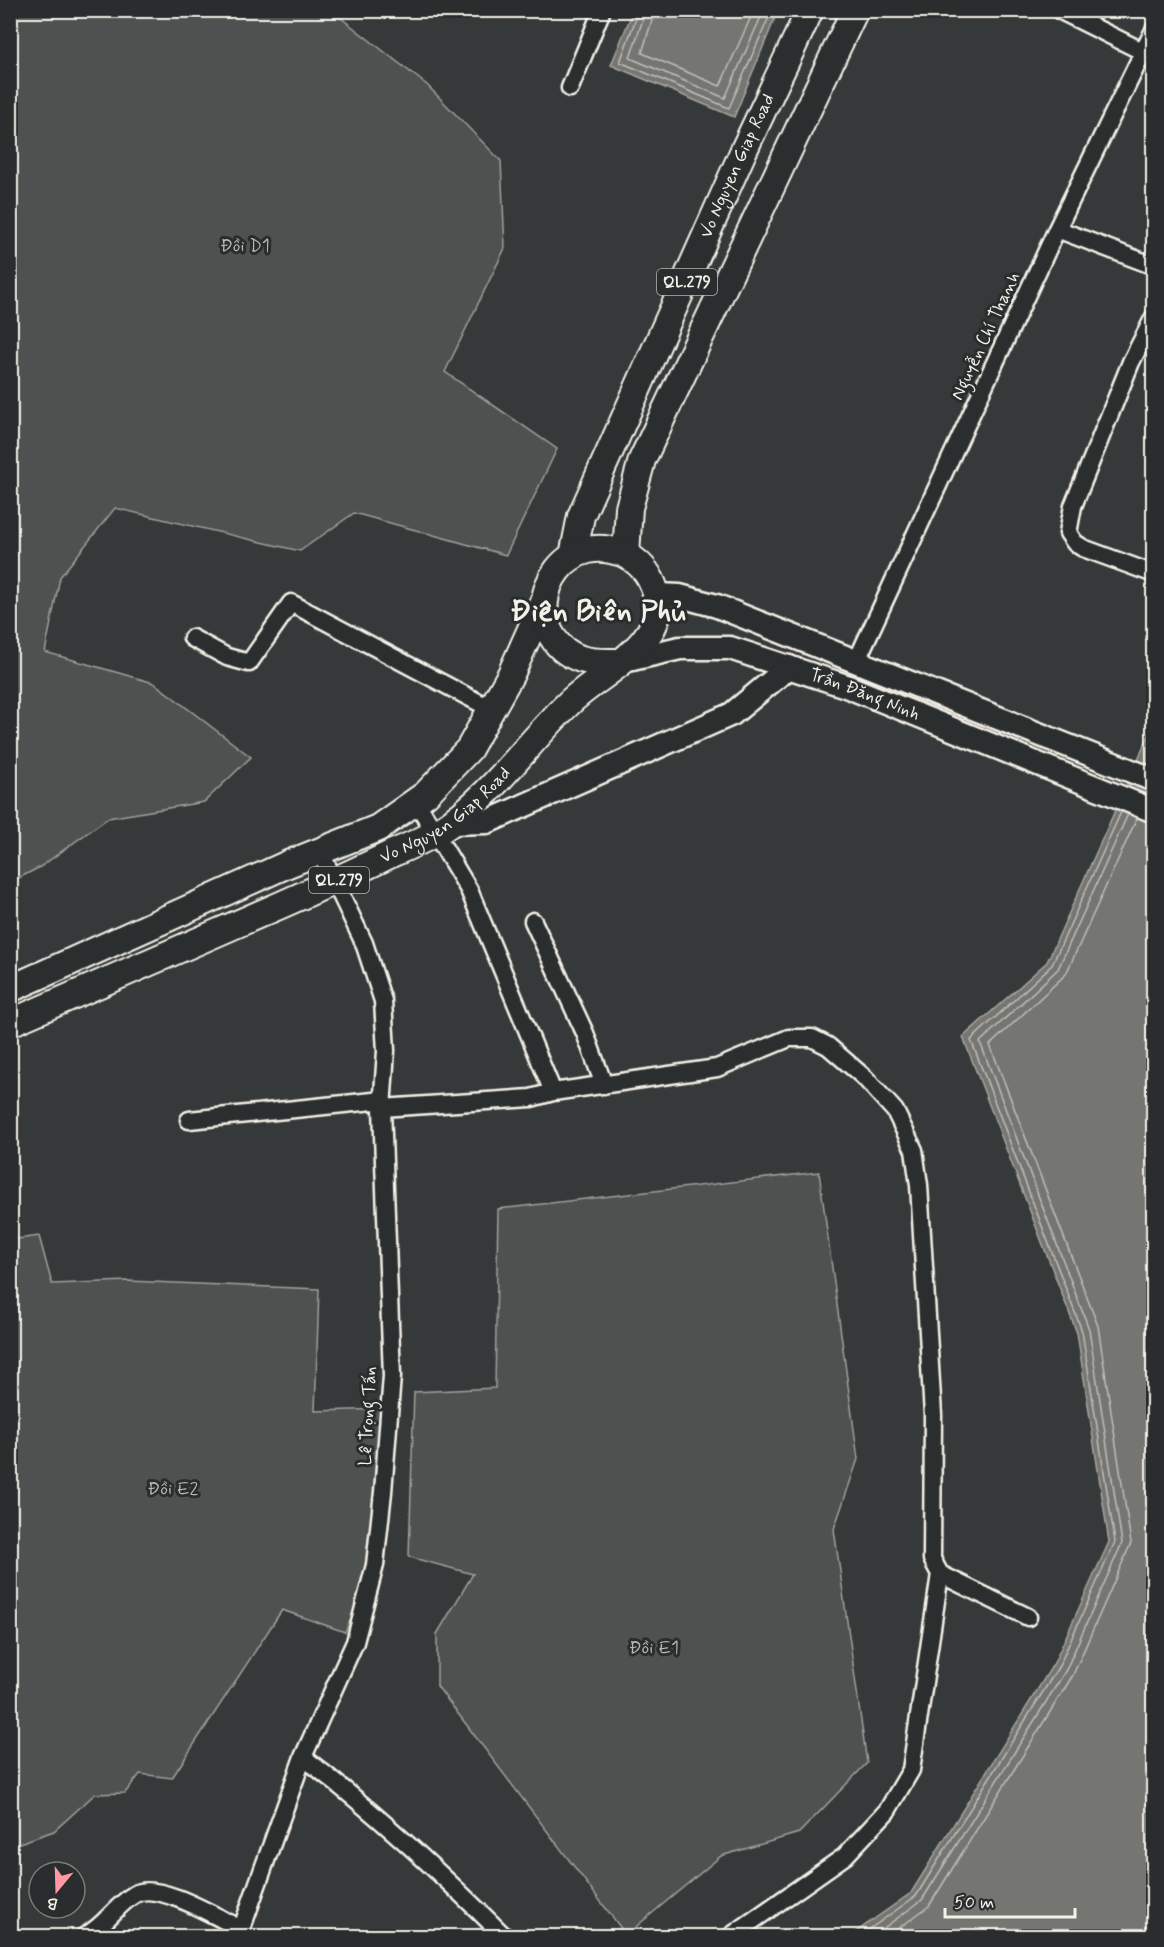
<svg xmlns="http://www.w3.org/2000/svg" width="1164" height="1947" font-family="Mynerve,sans-serif">
<rect width="100%" height="100%" fill="#363939"/>
<filter id="ink" filterUnits="userSpaceOnUse"><feTurbulence type="fractalNoise" baseFrequency=".0167" numOctaves="2"/><feDisplacementMap in="SourceGraphic" scale="12" xChannelSelector="R" yChannelSelector="G"/><feConvolveMatrix kernelMatrix="1 2 1 2 8 2 1 2 1" color-interpolation-filters="sRGB"/></filter>
<g filter="url(#ink)">
<!-- green -->
<path fill="#4e514f" stroke="#a1a19c" stroke-width="1.5" d="M11,10L332,11L427,85L501,161L505,248L445,372L557,449L506,555L354,513L300,551L115,508L60,577L45,652L154,683L251,757L204,802L108,818L40,867L11,882Z
M819,1172L858,1459L834,1529L867,1763L799,1833L721,1856L626,1935L437,1686V1634L473,1574L409,1557L414,1392L495,1388L498,1209Z
M39,1236L52,1284L128,1281L319,1289L315,1411L389,1409L375,1565L345,1632L282,1610L172,1778L140,1774L125,1793L95,1794L54,1831L11,1846L10,1240Z"/>
<!-- water -->
<path fill="#757572" stroke="#a8a7a1" stroke-width="1.5" d="M633,11H778L734,117L611,65Z
M1153,726V1936H850L911,1893L1054,1663L1109,1542L1077,1333L963,1037L1047,962Z"/>
<g fill="none" stroke-linecap="round" stroke-linejoin="round">
<!-- shore -->
<path stroke="#c1bfb9" stroke-width="1.5" d="M639,10L620,62L729,108L772,10
M646,10L630,58L725,98L764,10
M655,10L642,53L720,86L754,10
M860,1936L916,1896L1059,1666L1115,1542L1082,1331L971,1040L1052,965L1121,812
M873,1936L922,1900L1066,1670L1122,1543L1089,1329L980,1042L1058,969L1128,814
M888,1936L929,1906L1073,1675L1131,1543L1098,1326L990,1045L1066,974L1137,818"/>
<!-- minor casing -->
<g stroke="#f4f1e8" stroke-width="21">
<path id="minor" d="M1059,10L1154,57
M570,88L602,10
M1057,229L1154,266
M1154,317L1131,362L1073,506L1068,533L1075,543L1083,548L1154,574
M192,638L227,657L249,663L291,603L491,709
M857,660L1057,229L1154,30
M416,801L469,890L553,1092
M533,921L585,1033L604,1085
M382,1108L531,1098L553,1092L717,1068L789,1038H812L828,1046L865,1078L895,1111L914,1150L919,1185L933,1415L932,1559L940,1574L1028,1617
M189,1120L383,1100
M303,1757C375,1812 440,1872 504,1936
M85,1936C105,1926 116,1905 135,1894C158,1881 218,1918 241,1929
M239,1936L303,1757L355,1642L375,1565L383,1492L392,1376L382,1108L386,1051L383,1001L364,943L320,851
M731,1936L845,1856L887,1811L911,1770L940,1574"/>
</g>
<!-- major casing -->
<g stroke="#f4f1e8" stroke-width="27">
<g id="major">
<path d="M657,595L680,596L717,606L1154,780"/>
<path id="s1" d="M619,662L680,648H730L846,686L1154,811"/>
<path d="M449,823L487,822L732,714L789,667"/>
</g>
</g>
<!-- highway casing -->
<g stroke="#f4f1e8" stroke-width="30">
<g id="highway">
<path d="M626,554L629,508L642,460L855,10"/>
<path id="s2" d="M573,556L581,516L743,152L810,10"/>
<path d="M10,989L288,864L378,828L426,794L469,749L511,674L544,600"/>
<path id="s3" d="M10,1023C101,983 192,944 283,904C319,888 355,872 391,854C407,847 424,840 439,831C492,797 526,744 570,702C600,673 673,641 655,590C650,575 643,566 630,557C618,550 601,547 588,550C536,563 527,641 581,659C594,663 606,662 619,662"/>
</g>
</g>
<!-- minor -->
<use href="#minor" stroke="#2a2d2e" stroke-width="16"/>
<!-- major -->
<use href="#major" stroke="#2a2d2e" stroke-width="22"/>
<!-- highway -->
<use href="#highway" stroke="#2a2d2e" stroke-width="26"/>
</g>
</g>
<g text-anchor="middle" dominant-baseline="central" stroke-width="6" stroke-linejoin="round" paint-order="stroke">
<!-- shield labels -->
<g fill="#2a2d2e" stroke="#b7b6b0" stroke-width="1.5">
<rect x="657" y="269" width="60" height="26" rx="4.5"/>
<rect x="309" y="867" width="60" height="26" rx="4.5"/>
</g>
<g font-size="16" font-weight="bold" fill="#f4f1e8">
<text x="687" y="282">QL.279</text>
<text x="339" y="880">QL.279</text>
</g>
<!-- street labels -->
<g font-size="18" fill="#f4f1e8" stroke="#2a2d2e">
<text stroke="none"><textPath href="#s2" startOffset="424">Vo Nguyen Giap Road</textPath></text>
<text transform="translate(986 336) rotate(-65)">Nguyễn Chí Thanh</text>
<text stroke="none"><textPath href="#s1" startOffset="255">Trần Đăng Ninh</textPath></text>
<text stroke="none"><textPath href="#s3" startOffset="484">Vo Nguyen Giap Road</textPath></text>
<text transform="translate(368 1416) rotate(-87)">Lê Trọng Tấn</text>
</g>
<!-- park labels -->
<g font-size="18" fill="#bab9b2" stroke="#2a2d2e">
<text x="245" y="246">Đồi D1</text>
<text x="173" y="1489">Đồi E2</text>
<text x="654" y="1648">Đồi E1</text>
</g>
<!-- town labels -->
<g font-size="30" font-weight="bold" fill="#f4f1e8" stroke="#2a2d2e">
<text x="598" y="611">Điện Biên Phủ</text>
</g>
</g>
<!-- margin -->
<rect width="1164" height="1947" fill="none" stroke="#2a2d2e" stroke-width="36"/>
<rect x="18" y="18" width="1128" height="1911" fill="none" stroke="#f4f1e8" stroke-width="2" filter="url(#ink)"/>
<!-- north arrow -->
<g transform="translate(57 1890) rotate(199)"><circle r="28" fill="#2a2d2e" stroke="#7b7b78" stroke-width="1.5"/>
<path d="M0-4.5L10 22L0 15L-10 22Z" fill="#ff9aa2"/>
<text y="-9" font-size="16" font-weight="bold" text-anchor="middle" fill="#f4f1e8">B</text>
</g>
<!-- scale -->
<path d="M945 1908v9h130v-9" fill="none" stroke="#f4f1e8" stroke-width="3"/>
<text x="954" y="1908" font-size="18" fill="#f4f1e8" stroke="#2a2d2e" stroke-width="4.5" paint-order="stroke">50 m</text>
</svg>
